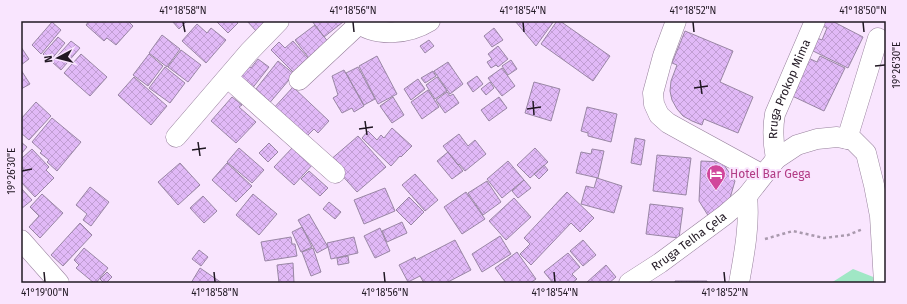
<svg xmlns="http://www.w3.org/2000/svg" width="907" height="304" font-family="'Fira Sans',sans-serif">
<defs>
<pattern id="building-cross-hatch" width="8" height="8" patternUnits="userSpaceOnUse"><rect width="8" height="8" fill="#e1b9f7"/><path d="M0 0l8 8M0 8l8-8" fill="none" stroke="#c19ed3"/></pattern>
</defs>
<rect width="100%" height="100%" fill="#f9e5fe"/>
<!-- grass -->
<path fill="#a0e7c5" d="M853,269L886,282V283H831Z"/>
<!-- building -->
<path fill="url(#building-cross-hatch)" stroke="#9986a4" d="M89,21H128L133,26L116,45L107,38L104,41L86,25Z
M172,21H187L179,29Z
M216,21H236L238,23L228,33Z
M247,21H268L257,32Z
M312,21H342L343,22L324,37Z
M515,21H554L536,46Z
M557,21H560L610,56L593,81L541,44Z
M825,21H832L863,37L848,68L811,50L817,38L822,40L827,28L823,26Z
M52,22L61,30L41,54L32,45Z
M197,24L207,33L211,28L226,40L206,63L182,41Z
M315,25L329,43L309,58L295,40Z
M494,28L503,40L492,47L484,36Z
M685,31L733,51L720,82L753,97L738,133L704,119L702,125L692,121L683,116L677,109L672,100L670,91L671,81L677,65L672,63Z
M162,35L180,49L167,67L149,53Z
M58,37L65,43L50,61L43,54Z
M429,40L434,46L425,53L420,46Z
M71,41L80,48L61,70L52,62Z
M293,41L308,58L293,72L271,50L279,42L285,48Z
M498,46L508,59L498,67L496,65L491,68L487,62L492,59L488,54Z
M21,47L29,59L21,65Z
M181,50L201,65L188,82L168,67Z
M81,54L107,77L90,96L64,73Z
M149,54L163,66L148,86L133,75Z
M377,56L397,94L378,104L359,66Z
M820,56L845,68L824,111L788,94L806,57L817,62Z
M258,59L269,67L251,90L236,78L247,65L251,68Z
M511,60L517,69L508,75L502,66Z
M278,61L294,74L267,106L252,94Z
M448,62L463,84L450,94L434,71Z
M165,67L185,83L170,103L149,88Z
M358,67L375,99L364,105L346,73Z
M502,68L515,86L502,96L488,78Z
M21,70L30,84L21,89Z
M344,70L364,106L354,112L352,108L342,113L333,98L338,95L332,76Z
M433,71L436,76L425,83L421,78Z
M477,76L483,84L473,92L467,83Z
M134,77L167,106L151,125L118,95Z
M437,77L447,91L435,99L426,85Z
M418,79L425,89L411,100L404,89Z
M490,82L494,88L486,95L481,89Z
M534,82L560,89L551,121L525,113Z
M293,87L329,121L318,133L314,129L303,140L272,110Z
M428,90L439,107L422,119L411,102Z
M447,92L450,96L453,94L459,103L445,113L436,100Z
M232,97L242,105L239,107L256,122L236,143L211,121Z
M393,97L404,115L392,123L380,106Z
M499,97L507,108L489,121L481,110Z
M36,102L51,116L29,140L21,133V119Z
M587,107L617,114L611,142L588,136V133L581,131Z
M52,118L81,142L57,171L47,162L49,160L40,153L42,151L32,142Z
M392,128L412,146L401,157L400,156L391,166L362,138L368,131L377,140L381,135L384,138Z
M459,134L468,146L475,140L486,154L465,171L459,164L458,165L443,146Z
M358,136L386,167L357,192L329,161Z
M635,138L645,140L641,165L631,163Z
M21,142L27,147L21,154Z
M269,143L278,152L268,162L259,153Z
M295,145L314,163L294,185L274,167Z
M239,148L264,170L252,183L227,162Z
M535,148L548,162L530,178L517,165Z
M32,149L49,167L46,170L54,178L35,197L21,182V173L24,170L21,166V159Z
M592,149L604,151L598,178L576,173L581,152L591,154Z
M448,152L463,171L452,179L437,161Z
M657,155L691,158L686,195L653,191Z
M508,161L524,180L502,198L487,179Z
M701,161L722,162L735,181L728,205L709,217L699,201Z
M180,163L200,185L178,205L158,182Z
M227,163L252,186L236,202L212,180Z
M544,165L548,170L539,179L534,174Z
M309,171L328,188L320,196L301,179Z
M415,174L438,200L425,211L402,185Z
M597,178L622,186L614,213L581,204L586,186L594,188Z
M524,180L531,188L518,198L512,191Z
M487,181L501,202L483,215L468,193Z
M90,187L109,202L91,226L83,220L87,214L76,205Z
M21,188L32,200L21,209Z
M385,188L395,211L364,224L354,200Z
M466,192L485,219L462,234L444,207Z
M567,192L594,218L580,232L571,223L531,265L520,254L530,244L524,238Z
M42,194L63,213L40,238L29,227L39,216L30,207Z
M253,194L277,214L259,235L236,215Z
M203,196L217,211L204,223L190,208Z
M409,197L424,212L411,225L396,210Z
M514,198L531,217L506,240L489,221Z
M329,202L341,212L335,219L323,209Z
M650,204L683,208L679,238L646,234Z
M309,214L328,247L317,253L298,220Z
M402,222L407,233L387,242L382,231Z
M80,223L92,235L63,266L51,255Z
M302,227L312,247L301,252L292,232Z
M380,228L390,251L375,258L364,236Z
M500,236L511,254L482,272L472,254Z
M291,237L292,244H295L297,256L265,261L261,242Z
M354,237L358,253L331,259L327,243Z
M455,240L471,270L446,283H424L420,276L408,282L399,265L415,257L416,260Z
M583,240L596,255L583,266L570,251Z
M84,248L108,268L96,283H94L76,268L79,265L74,260Z
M313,248L321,272L311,276L302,252Z
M199,250L208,257L201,266L192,259Z
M517,252L536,279L530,283H506L495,268Z
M568,253L580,267L572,274L577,279L572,283H553L544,272Z
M348,256L349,263L338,265L337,258Z
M293,263L294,283H279L277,265Z
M606,265L616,277L609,283H586Z
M200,268L222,283H191Z
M107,272L112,277L106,283H104L100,279Z
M675,281H707V283H675Z"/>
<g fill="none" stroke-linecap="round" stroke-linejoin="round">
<!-- minor casing -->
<g stroke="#97809c" stroke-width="21">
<g id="minor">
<path d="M355,21C376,38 409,34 430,21"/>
<path d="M676,21L663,56L653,93L654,104L659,115L668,123L686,133L763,175"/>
<path d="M228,78L335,173"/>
<path d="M299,80L359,24"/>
<path d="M176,137L249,52L279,21"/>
<path d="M847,139L878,38"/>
<path id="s1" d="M776,159C773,143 772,130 775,114L815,21"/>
<path d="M21,240L59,283"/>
<path id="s2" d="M629,283L660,263L725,215L747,196L776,159L797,145L817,139L837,137L853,140L866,153L874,185L880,216L884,283"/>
<path d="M739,283C744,255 750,225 747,196"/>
</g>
</g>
<!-- path -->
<path stroke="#a999ad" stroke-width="2.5" stroke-dasharray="3 3" stroke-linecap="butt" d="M765,239L793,231L824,238L848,235L863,229"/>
<!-- minor -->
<use href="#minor" stroke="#fff" stroke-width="20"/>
</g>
<!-- ticks -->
<path fill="none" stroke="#211823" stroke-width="1.5" d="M183,22L185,32M353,22L354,32M523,22L524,32M693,22L694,32M863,22L864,32M875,66L885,65M700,80L702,94M694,88L708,86M533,101L534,115M527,109L541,107M365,121L367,135M359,129L373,127M198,142L200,156M192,150L206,148M22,171L32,169M44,272L45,282M214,272L215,282M384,272L385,282M554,272L555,282M724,272L725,282"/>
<!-- icons -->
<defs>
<g id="hotel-pin" transform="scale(1)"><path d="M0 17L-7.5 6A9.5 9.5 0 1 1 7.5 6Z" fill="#d1479c" stroke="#f9e5fe"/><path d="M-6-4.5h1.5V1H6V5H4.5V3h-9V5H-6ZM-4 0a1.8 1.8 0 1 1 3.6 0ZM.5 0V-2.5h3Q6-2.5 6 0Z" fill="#fff"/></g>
</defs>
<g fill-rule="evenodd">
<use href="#hotel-pin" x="716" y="174"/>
</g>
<g text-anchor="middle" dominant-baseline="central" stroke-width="4" stroke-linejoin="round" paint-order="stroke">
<!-- street labels -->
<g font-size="12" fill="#211823" stroke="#f9e5fe">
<text stroke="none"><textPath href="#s1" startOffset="73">Rruga Prokop Mima</textPath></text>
<text stroke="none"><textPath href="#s2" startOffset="73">Rruga Telha Çela</textPath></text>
</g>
<!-- hotel labels -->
<g font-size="12" fill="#b23c85" stroke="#f9e5fe" text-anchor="start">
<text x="730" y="174">Hotel Bar Gega</text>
</g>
</g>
<!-- border -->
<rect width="907" height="304" fill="none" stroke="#f9e5fe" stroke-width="44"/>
<!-- north arrow -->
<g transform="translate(58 58) rotate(263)" stroke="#f9e5fe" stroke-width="3" paint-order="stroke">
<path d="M0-3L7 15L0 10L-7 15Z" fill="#211823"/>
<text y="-6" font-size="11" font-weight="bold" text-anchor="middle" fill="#211823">N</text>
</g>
<rect x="22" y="22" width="863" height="260" fill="none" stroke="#211823" stroke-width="1.5"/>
<g font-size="10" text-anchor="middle" fill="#211823">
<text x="183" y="14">41°18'58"N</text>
<text x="353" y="14">41°18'56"N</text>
<text x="523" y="14">41°18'54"N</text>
<text x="693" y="14">41°18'52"N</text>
<text x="863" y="14">41°18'50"N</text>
<text transform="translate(896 65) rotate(-90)" y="4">19°26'30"E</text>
<text transform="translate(11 171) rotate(-90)" y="4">19°26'30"E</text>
<text x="45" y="296">41°19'00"N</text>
<text x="215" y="296">41°18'58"N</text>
<text x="385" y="296">41°18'56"N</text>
<text x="555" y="296">41°18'54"N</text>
<text x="725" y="296">41°18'52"N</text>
</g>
</svg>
